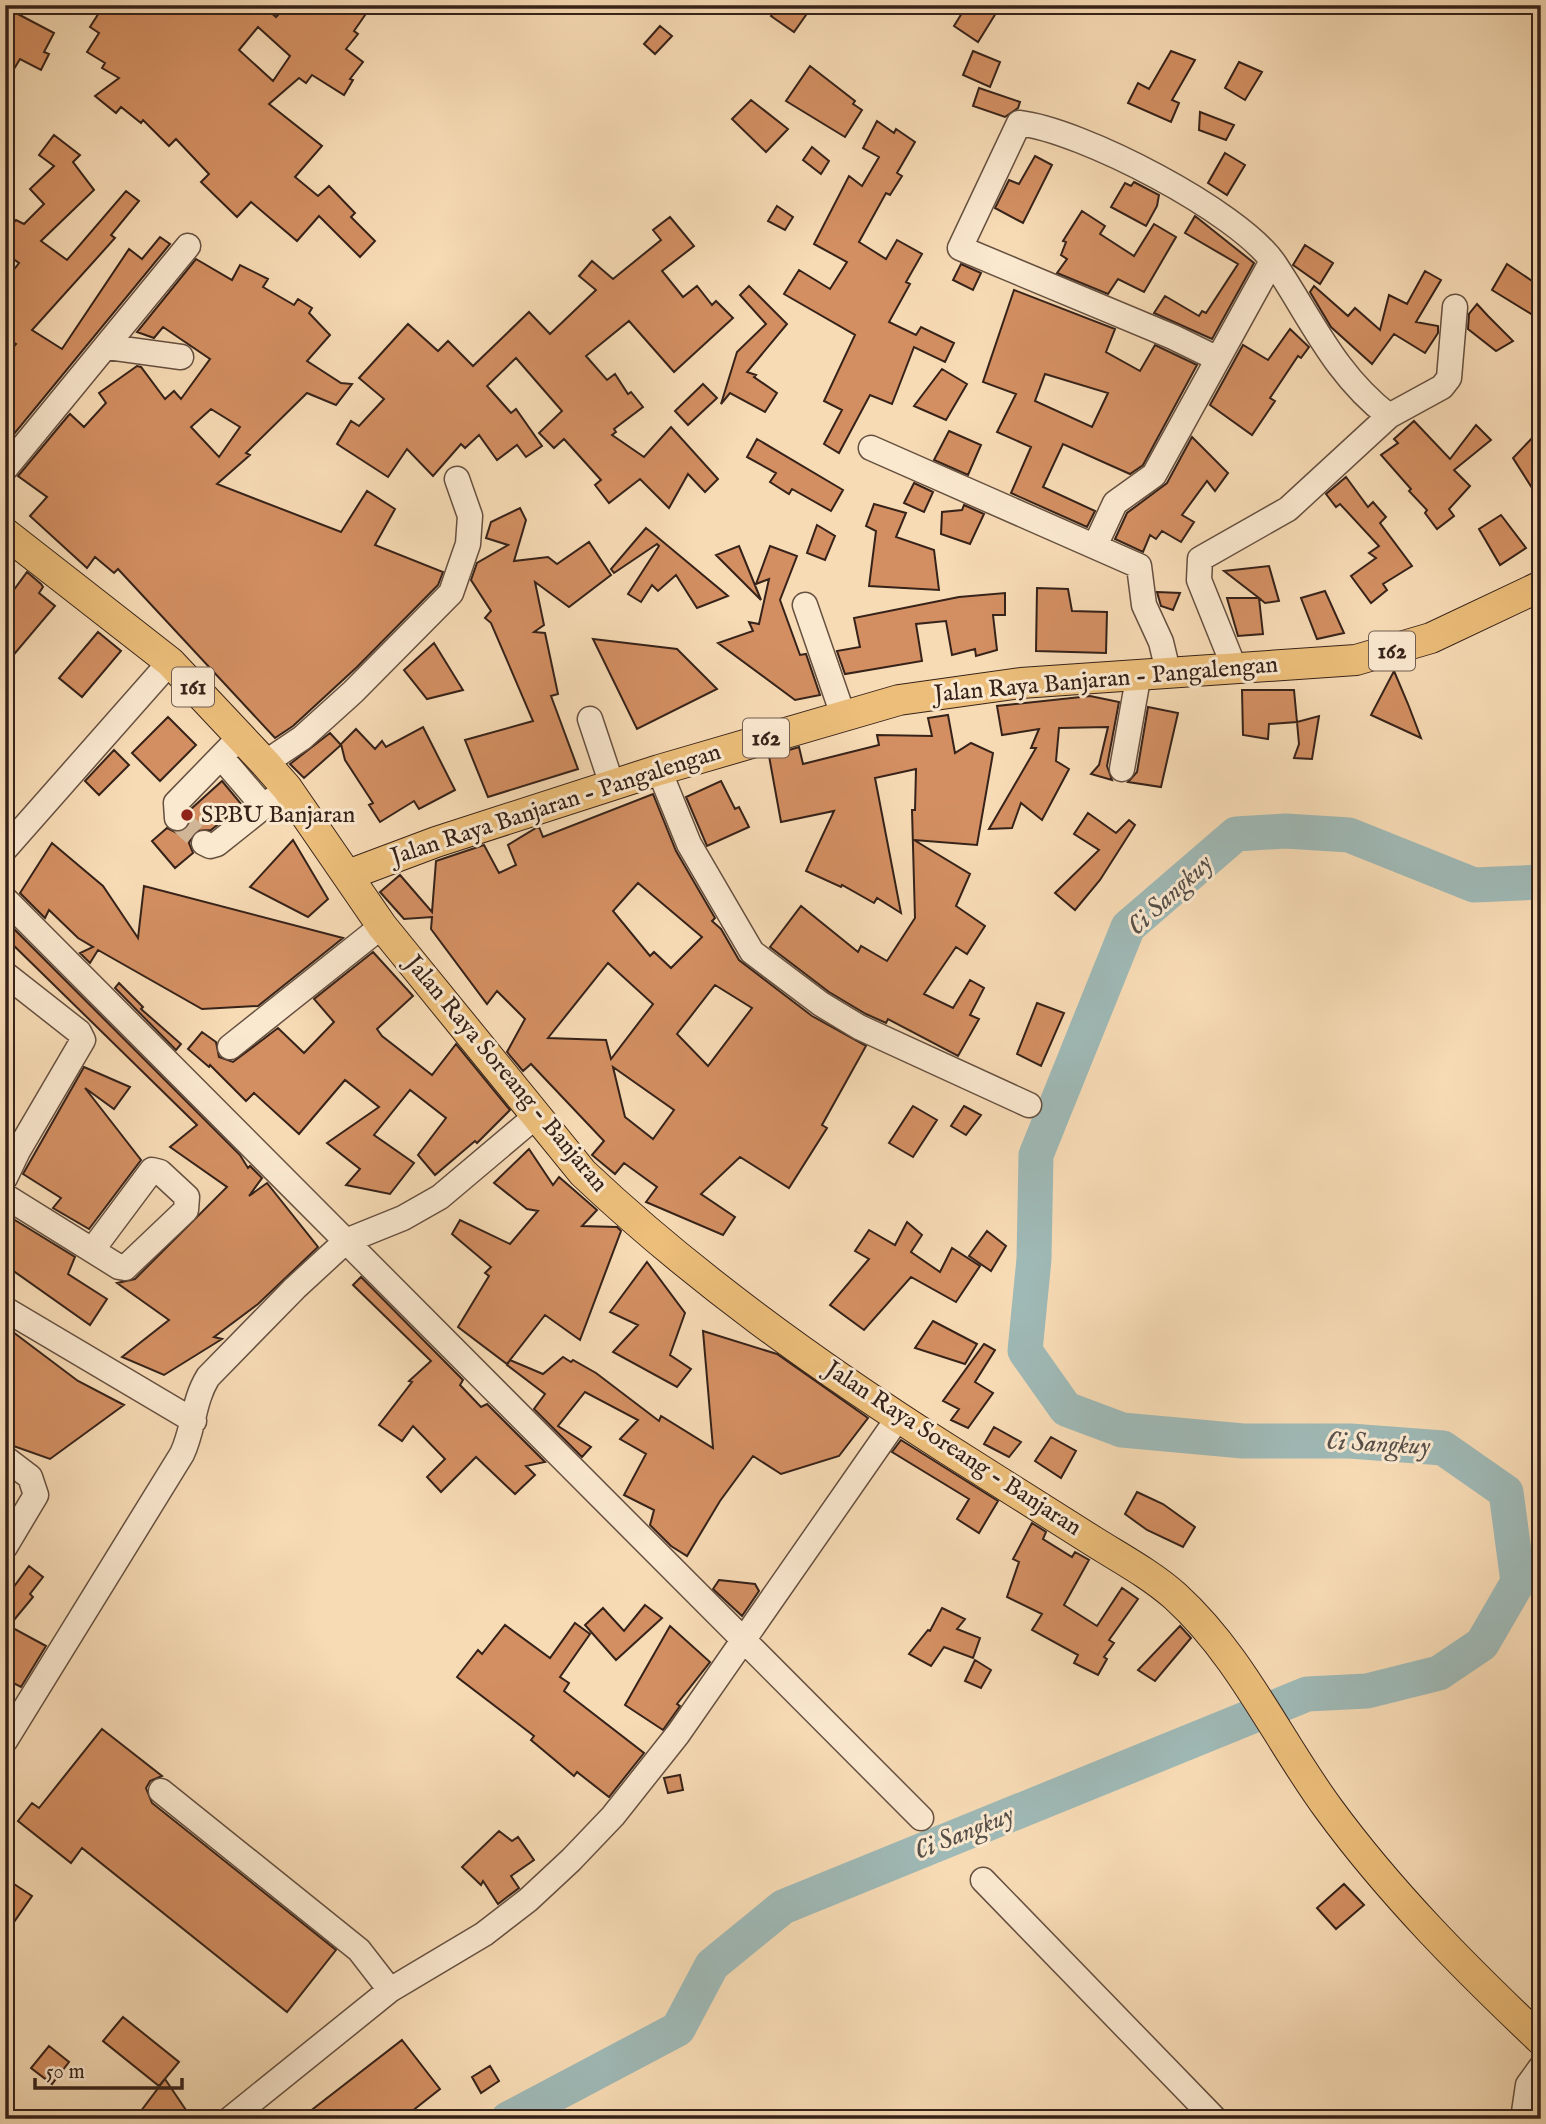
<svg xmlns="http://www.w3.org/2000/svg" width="1546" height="2124" font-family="'IM FELL English',serif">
<rect width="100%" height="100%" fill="#f7dbb5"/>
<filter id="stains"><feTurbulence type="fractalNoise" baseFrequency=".00286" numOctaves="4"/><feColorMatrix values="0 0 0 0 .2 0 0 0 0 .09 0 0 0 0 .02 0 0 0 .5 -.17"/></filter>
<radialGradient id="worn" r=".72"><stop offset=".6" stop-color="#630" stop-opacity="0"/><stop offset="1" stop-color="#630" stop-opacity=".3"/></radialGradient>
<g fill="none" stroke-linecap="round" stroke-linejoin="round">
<!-- river -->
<path stroke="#9fb9b6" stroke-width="35" d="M508,2119L678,2029L712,1965L783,1907L1307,1694L1367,1691L1439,1673L1482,1644L1518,1582L1506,1492L1443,1448L1350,1441H1243L1122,1430L1066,1409L1025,1351L1034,1259L1036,1155L1128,927L1236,834L1286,831L1349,835L1474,885L1541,882"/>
</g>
<!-- building -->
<path fill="#d38f62" stroke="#362219" stroke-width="2" fill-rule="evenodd" d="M104,5H262L276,17L287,5H372L354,31L358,34L346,49L363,62L350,79L353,80L344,95L312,75L306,83L299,78L269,104L322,146L295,177L318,196L329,186L355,213L351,217L375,241L360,257L319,216L297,241L251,202L237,217L201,182L209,174L176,139L169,146L143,120L141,123L121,107L116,113L95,96L119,78L102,68L105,63L87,52L99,33L90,27ZM258,27L290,56L273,81L239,50Z
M779,5H792L806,15L794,32L771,16Z
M967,5H1001L978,42L954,26Z
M14,12L54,33L44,52L49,54L41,70L20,59L5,84V27Z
M660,26L672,36L655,54L644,44Z
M973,51L1000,62L990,87L963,75Z
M1171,51L1195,60L1172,100L1179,103L1171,122L1128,103L1138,83L1149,89Z
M1239,62L1262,72L1245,100L1225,88Z
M810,66L855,101L853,104L862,110L845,137L786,101Z
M979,88L1020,102L1018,108L1005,117L973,106Z
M751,100L788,129L766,152L732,119Z
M1200,112L1234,125L1226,140L1199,130Z
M877,121L894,133L896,129L915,142L897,173L902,176L890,195L886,193L859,242L886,259L897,240L922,254L906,282L910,284L889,322L916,335L921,327L954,343L945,362L914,347L892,404L870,395L839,453L824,444L842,410L824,401L855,335L784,294L799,270L830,289L847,262L814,244L849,176L862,186L879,157L863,148Z
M54,135L80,155L73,162L94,190L41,241L67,260L126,191L139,201L111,235L115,238L32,330L62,349L129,249L142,259L160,237L170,244L5,445V358L16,344L5,337V281L19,263L5,253V234L16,220L24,224L44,204L30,189L54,166L39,155Z
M812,147L829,161L821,174L803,160Z
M1225,153L1245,165L1227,195L1208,183Z
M1035,156L1052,165L1023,223L995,208L1009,180L1019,184Z
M1134,182L1159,195L1157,206L1146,226L1111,207L1125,183L1131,186Z
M777,206L793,217L785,230L768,221Z
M1082,211L1105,226L1100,234L1134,256L1154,224L1176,237L1144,292L1118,279L1108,294L1057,273L1067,259L1061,255L1066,242L1063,241Z
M1195,216L1254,263L1212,339L1154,313L1165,296L1199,316L1202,311L1206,313L1238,264L1185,233Z
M670,217L694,246L662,271L683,297L697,286L712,305L716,301L733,318L674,372L629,321L586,356L607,380L615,374L628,394L631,392L643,407L614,429L616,432L612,435L644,457L671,427L718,479L705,492L688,474L669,508L640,479L609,503L595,485L601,480L564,439L554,448L539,433L562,411L516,358L487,386L511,413L516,409L542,446L526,457L517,445L497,460L479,435L465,448L461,444L433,476L407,449L388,477L337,444L351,421L359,426L384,399L359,378L408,324L438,351L448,341L473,366L529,312L550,334L596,290L579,276L592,261L613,279L661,240L653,230Z
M1305,245L1333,263L1320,284L1293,265Z
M196,259L232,280L240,265L268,279L263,287L294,305L298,299L312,308L309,313L330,335L307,361L341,383L352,384L336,405L307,393L246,453L250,455L217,484L341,532L367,491L395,509L375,545L443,572L438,585L357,667L293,726L275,738L118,569L114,573L95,557L87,568L30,516L47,497L18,476L68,416L70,414L84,427L106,403L99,393L137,366L141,367L165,399L174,391L181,399L210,359L163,327L154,338L137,332ZM211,409L240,427L219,457L191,427Z
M961,264L981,273L973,290L953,280Z
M1507,264L1541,287V320L1492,290Z
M1425,271L1441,280L1416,322L1438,326V333L1425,353L1394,334L1372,364L1331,327L1310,292L1314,286L1348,316L1355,308L1380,330L1389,295L1407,304Z
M749,286L787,324L747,372L756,375L754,377L777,393L765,412L730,393L721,404L737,352L766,324L740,295Z
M1014,290L1115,329L1106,352L1140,371L1155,345L1197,365L1143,465L1130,474L1063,444L1043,487L1095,511L1087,527L1011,493L1031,447L997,432L1016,394L983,382ZM1045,374L1108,393L1092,427L1035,401Z
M1477,304L1488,316L1513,341L1496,351L1468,329L1469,314Z
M1290,329L1309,347L1301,358L1298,356L1270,398L1275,401L1252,435L1210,405L1243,345L1268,360Z
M942,369L967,384L946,420L914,406Z
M703,384L717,398L688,425L675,411Z
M1414,421L1450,459L1476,425L1491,440L1454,470L1470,486L1449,509L1454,516L1437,529L1425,513L1427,510L1409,491L1411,489L1381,455L1398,443L1394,439Z
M949,431L981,445L968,475L934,460Z
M1534,436L1541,446V502L1513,458Z
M1192,437L1228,473L1215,491L1207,481L1182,515L1194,522L1181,542L1162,531L1156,539L1150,535L1143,552L1115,539L1127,513L1167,483Z
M757,439L843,490L831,511L792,489L789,494L770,482L776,473L747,457Z
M1346,477L1368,507L1373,502L1386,517L1380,523L1412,566L1383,584L1387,590L1371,603L1351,576L1376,558L1369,553L1379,546L1340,504L1336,507L1326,494Z
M914,483L933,492L924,512L904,503Z
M874,504L906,513L896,537L934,550L939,590L869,586L876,531L866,526Z
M964,505L984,514L970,544L941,534L942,512L962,510Z
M520,508L526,520L514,561L548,557L557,564L589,542L611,575L569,607L535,582L544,625L534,632L545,633L558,694L551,696L578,769L488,797L465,740L533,721L491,623L485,618L491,611L471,580L477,563L508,545L486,538L491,522Z
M1501,515L1526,548L1500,565L1479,529Z
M817,525L835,536L825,560L807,553Z
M646,528L656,536L728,596L697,608L676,575L658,591L652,585L641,602L628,594L659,546L657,544L614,573L611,569Z
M739,546L761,600L716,555Z
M770,546L797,556L780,600L800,655L806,654L820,695L795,700L718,643L753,631L749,622L759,624L769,579L756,584Z
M1269,566L1279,601L1265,603L1259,598L1263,634L1238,636L1227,598H1259L1224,571Z
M27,572L41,584L43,587L39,593L55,606L5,665V602Z
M1037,588L1068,589L1072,611L1107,612L1106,653L1036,651Z
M1325,591L1344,633L1317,639L1301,598Z
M1157,592L1180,593L1173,610L1161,606Z
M1005,593V615H993L997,650L976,656L975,649L952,655L946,621L916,624L922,661L845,674L837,651L860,647L854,618L959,597Z
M98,632L121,651L82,697L59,678Z
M593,639L677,649L717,689L637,729Z
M434,643L463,690L427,699L404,670Z
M1394,671L1408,704L1421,738L1371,715Z
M1242,690H1294L1297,722L1269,724L1268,739L1243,735Z
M1090,696L1119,702L1107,766L1112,780L1091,774L1099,765L1108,727L1059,728L1056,761L1069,769L1042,820L1021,803L1012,828L989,829L1036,748H1031L1039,729L1002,735L997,706Z
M1148,707L1178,713L1161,787L1128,782L1137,772Z
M948,715L955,753L971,743L993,753L977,845L914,840L970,874L956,906L985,926L967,954L956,947L924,994L953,1008L970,980L984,988L970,1015L979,1019L958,1056L888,1019L886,1023L866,1014L829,992L770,947L801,906L858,952L861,946L887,961L915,918L912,810H915L916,769L875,778L901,913L877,898L874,903L842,885L841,887L806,871L834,811L781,822L769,756L799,747L803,764L879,745L877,735L932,736L928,718Z
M1319,716L1312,759L1294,758L1299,744L1297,722Z
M168,717L196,745L160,781L132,753Z
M423,727L455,790L419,809L414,801L380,822L369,805L373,803L345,760L341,744L356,729L375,749L382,741L386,747Z
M330,733L341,745L304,778L290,764Z
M114,750L129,765L99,795L85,781Z
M222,781L242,805L211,830L195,831L189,843L193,853L175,868L152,841L167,828L177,833L186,830L191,824V809Z
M721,781L735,809L739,807L749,827L707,846L686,797Z
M653,794L676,851L715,918L712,921L721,929L739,960L812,1016L866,1046L822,1125L827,1128L789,1188L740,1157L701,1194L735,1217L723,1235L646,1202L657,1187L624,1163L615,1174L592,1155L604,1141L531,1064L523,1071L507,1052L525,1019L497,991L487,1004L431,929L432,917L404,919L380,892L400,875L432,912L436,861L484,845L499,873L516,865L508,845L536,828L539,827L543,837ZM638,883L702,937L671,968L654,952L650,956L613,911ZM608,963L653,1004L611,1059L606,1040L548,1038ZM715,985L752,1008L708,1066L677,1034ZM613,1067L674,1110L653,1139L625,1117Z
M1088,813L1116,833L1129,820L1135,825L1100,880L1075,910L1055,893L1099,850L1074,834Z
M293,840L328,899L308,917L250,887Z
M52,843L103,886L138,938L144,886L343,938L258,1006L202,1009L98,950L90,963L80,953L93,947L78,938L49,910L45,918L20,893Z
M5,920L240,1155L248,1168L250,1166L262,1178L249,1196L267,1183L318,1247L258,1304L214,1337L222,1339L164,1375L122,1357L169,1320L117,1283L135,1279L227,1187L170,1147L197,1125L5,937Z
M373,952L413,996L377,1029L382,1036L432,1075L456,1044L510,1110L477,1143L475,1141L435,1175L418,1155L446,1118L410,1090L374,1135L414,1163L390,1194L346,1185L360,1169L327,1143L379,1107L345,1080L299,1134L254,1093L246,1101L210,1065L209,1067L188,1049L202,1032L216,1042L219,1057L233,1062L278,1028L304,1053L334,1022L314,999Z
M119,983L143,1007L141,1009L181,1044L176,1050L115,988Z
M1037,1003L1064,1013L1041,1066L1017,1054Z
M84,1067L130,1087L114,1109L85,1088L141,1160L89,1229L53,1208L61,1198L23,1174Z
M913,1106L937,1120L913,1157L889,1143Z
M964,1106L981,1115L966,1135L951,1126Z
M529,1149L553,1185L559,1177L597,1210L582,1226L617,1227L621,1231L580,1340L545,1315L507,1364L458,1327L489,1276L485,1273L491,1267L452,1234L460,1220L510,1244L538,1211L527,1209L494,1183Z
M5,1214L75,1257L68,1274L107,1299L90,1325L5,1265Z
M907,1222L922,1235L911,1252L940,1272L952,1248L980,1266L956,1302L911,1277L864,1330L830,1305L869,1259L855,1251L869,1230L895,1245Z
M987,1231L1006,1246L991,1271L969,1256Z
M647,1262L685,1313L670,1355L691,1369L677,1387L613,1352L638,1325L610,1312Z
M361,1277L463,1380L460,1385L481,1407L487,1404L545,1462L526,1466L535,1475L515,1494L476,1457L441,1492L427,1477L445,1459L413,1426L402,1441L379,1425L412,1382L409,1381L431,1361L353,1285Z
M933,1321L977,1344L965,1364L915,1348Z
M5,1326L78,1381L124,1405L50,1459L5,1443Z
M703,1331L777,1354L868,1418L839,1456L781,1474L753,1456L720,1501L687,1556L671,1546L650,1525L654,1510L624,1495L646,1454L620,1439L638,1420L585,1392L558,1426L591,1447L582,1457L534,1409L545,1394L507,1365L510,1360L543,1374L563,1357L571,1362L573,1360L596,1373L659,1421L661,1416L713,1448Z
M984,1344L995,1350L975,1382L993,1393L968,1428L951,1420L959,1409L943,1401Z
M994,1427L1021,1442L1009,1457L984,1444Z
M1051,1437L1076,1451L1061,1478L1035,1461Z
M901,1440L998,1501L979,1533L957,1519L969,1499L892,1452Z
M1137,1492L1163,1504L1195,1527L1183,1547L1147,1530L1125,1514Z
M1032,1523L1046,1532L1043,1539L1072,1557L1075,1552L1089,1560L1064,1605L1097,1626L1122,1588L1138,1599L1109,1640L1114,1643L1104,1657L1107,1659L1098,1675L1074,1663L1078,1655L1032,1630L1042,1614L1007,1597L1019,1562L1013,1559Z
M29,1566L43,1577L30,1594L33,1597L9,1626L46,1646L21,1687L5,1679V1599Z
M719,1580L755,1584L759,1591L742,1616L713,1589Z
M645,1605L662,1618L616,1660L585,1625L603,1608L624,1631Z
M942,1608L965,1619L957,1629L980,1638L973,1658L944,1647L931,1666L909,1654L928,1630L930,1631Z
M575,1623L590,1634L560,1677L569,1683L564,1691L644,1753L609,1797L577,1772L574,1776L531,1740L534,1736L457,1677L478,1650L482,1654L505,1625L550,1658Z
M670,1626L710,1662L677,1704L680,1706L663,1730L625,1705Z
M1180,1626L1191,1638L1155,1681L1138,1670Z
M975,1660L991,1670L981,1688L965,1681Z
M102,1729L162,1776L150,1781L146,1788L152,1803L336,1950L287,2012L82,1848L71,1863L18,1821L32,1803L39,1808Z
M680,1775L683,1790L668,1793L664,1778Z
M499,1831L512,1841L518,1837L534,1860L511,1876L519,1888L498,1904L483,1881L481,1885L462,1867Z
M5,1878L32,1896L5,1935Z
M1344,1884L1364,1905L1336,1929L1317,1908Z
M123,2017L179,2062L159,2086L103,2041Z
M402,2040L440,2089L402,2119H300Z
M49,2046L69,2062L52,2084L31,2068Z
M490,2066L499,2081L481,2093L472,2077Z
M165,2079L192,2119H135Z"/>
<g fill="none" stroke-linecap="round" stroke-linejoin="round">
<!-- minor-tunnel -->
<path stroke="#d0b696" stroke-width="24" stroke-dasharray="24 12" stroke-linecap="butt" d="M177,818L204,843"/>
<!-- minor casing -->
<g stroke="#665040" stroke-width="27">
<path id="minor" d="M108,347L181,357
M1218,359L1173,337L960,248L1019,123C1081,130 1238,211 1274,263C1311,318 1334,374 1389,416
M871,448L1139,566L1144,605L1161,642L1168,671
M5,469L188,246
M1095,546L1115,503L1154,475L1272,261
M805,605L843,715
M1234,667L1199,580L1200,559L1288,509L1389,416L1442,387L1449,378L1455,307
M590,719L612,785
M221,757L263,806
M265,763L302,738L353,692L451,593L468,544L470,516L457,479
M1122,769L1139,673
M659,770L689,844L752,952L821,1004L859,1027L1029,1105
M177,818L176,803L241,736
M204,843L210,846L217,844L287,788
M5,849L170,662
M5,899L921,1818
M5,974L79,1032L83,1040L18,1151L5,1143
M230,1047L382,926
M5,1178L18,1151
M5,1196L119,1267L125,1268L186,1210L187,1197L160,1172L152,1170L93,1249
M5,1309L194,1421
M5,1458L30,1477L36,1495L5,1547
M5,1741L182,1454C194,1429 193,1401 208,1377L295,1288L346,1241L403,1218L440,1197L536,1116
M161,1791L359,1950L390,1990
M983,1880L1215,2119
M230,2119L390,1990L484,1934L528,1900L571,1860L613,1816L678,1734L898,1418
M1523,2119L1528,2085L1541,2067"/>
</g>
<!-- major casing -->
<g stroke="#362219" stroke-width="32">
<path id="major" d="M5,533L170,662L265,763L287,788L382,926L583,1173C694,1278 820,1368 949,1450C997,1480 1045,1511 1093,1541C1120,1558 1150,1574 1175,1596C1241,1656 1276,1737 1328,1808C1391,1894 1464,1967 1541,2040
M348,875L436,842L659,770L899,700L1021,683L1356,660L1431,638L1541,586"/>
</g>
<!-- minor -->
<use href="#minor" stroke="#fae8cf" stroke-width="24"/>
<!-- major -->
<use href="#major" stroke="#ecbe7a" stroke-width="30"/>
</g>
<!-- markers -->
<circle fill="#8f2418" stroke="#fae8cf" stroke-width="2.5" cx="187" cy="815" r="7"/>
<g text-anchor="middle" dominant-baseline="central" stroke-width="6" stroke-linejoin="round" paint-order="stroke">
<!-- shield labels -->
<g fill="#fae8cf" stroke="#715d50" stroke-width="2">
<rect x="1369" y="631.5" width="46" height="39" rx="5"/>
<rect x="172" y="667.5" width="42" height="39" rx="5"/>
<rect x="743" y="718.5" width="46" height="39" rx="5"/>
</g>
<g font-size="23" font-weight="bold" fill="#362219">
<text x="1392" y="651">162</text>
<text x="193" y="687">161</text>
<text x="766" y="738">162</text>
</g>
<!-- street labels -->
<g font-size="24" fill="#362219" stroke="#fae8cf">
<text transform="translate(1106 680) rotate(-5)">Jalan Raya Banjaran - Pangalengan</text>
<text transform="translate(556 805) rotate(-18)">Jalan Raya Banjaran - Pangalengan</text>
<text transform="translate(506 1074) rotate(50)">Jalan Raya Soreang - Banjaran</text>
<text transform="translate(953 1449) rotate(33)">Jalan Raya Soreang - Banjaran</text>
</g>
<!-- poi labels -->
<g font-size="24" fill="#362219" stroke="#fae8cf" text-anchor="start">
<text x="201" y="815">SPBU Banjaran</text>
</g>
<!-- water labels -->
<g font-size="26" font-style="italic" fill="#564f48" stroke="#fae8cf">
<text transform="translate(1170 895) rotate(-43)">Ci Sangkuy</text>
<text transform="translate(1378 1444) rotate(3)">Ci Sangkuy</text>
<text transform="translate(964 1833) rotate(-22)">Ci Sangkuy</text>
</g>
</g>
<!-- margin -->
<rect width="1546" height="2124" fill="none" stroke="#f7dbb5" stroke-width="28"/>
<rect x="7" y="7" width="1532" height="2110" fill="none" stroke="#362219" stroke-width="3.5"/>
<rect x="14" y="14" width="1518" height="2096" fill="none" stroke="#362219" stroke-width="2"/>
<!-- scale -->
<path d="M35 2078v10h147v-10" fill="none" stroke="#362219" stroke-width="3.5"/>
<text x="46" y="2078" font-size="21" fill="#362219" stroke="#fae8cf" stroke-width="5" paint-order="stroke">50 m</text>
<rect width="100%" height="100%" filter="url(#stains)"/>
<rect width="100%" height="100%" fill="url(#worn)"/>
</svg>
